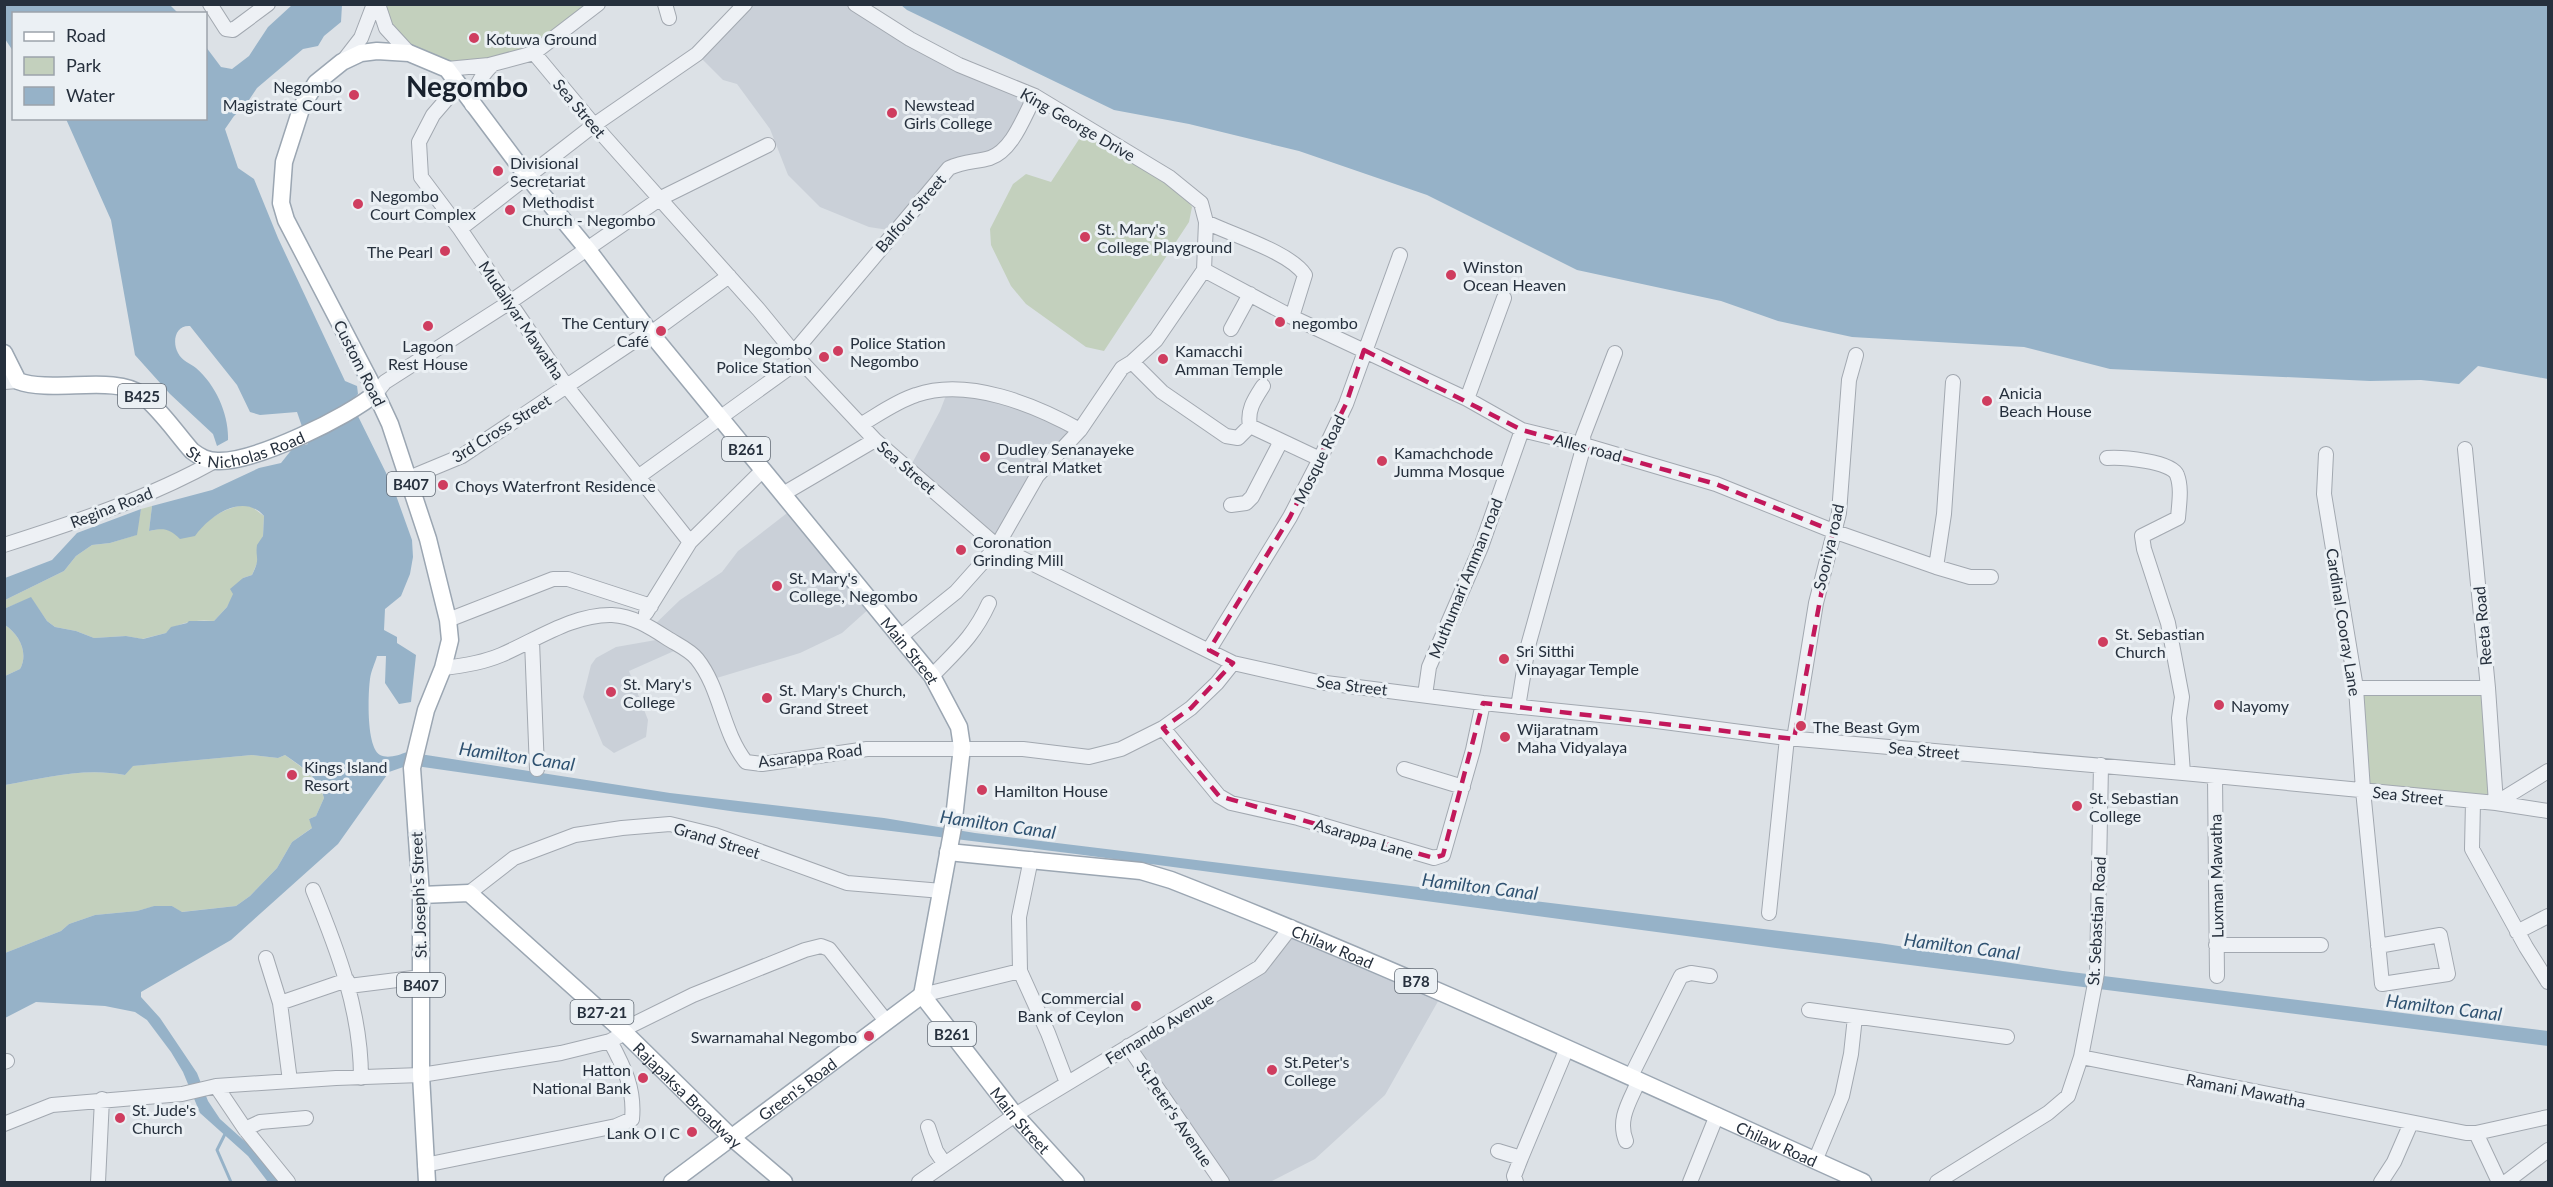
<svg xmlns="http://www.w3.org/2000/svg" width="2553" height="1187" font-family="Lato,sans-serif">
<rect width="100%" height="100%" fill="#dce1e6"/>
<!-- built -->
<path fill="#cad0d8" d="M753,5H856L1035,96L1007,147L963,161L895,231L869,227L820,207L788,175L770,129L737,84L723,80L697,54Z
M952,389L1001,396L1080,430L1037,476L997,546L909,469L940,411L945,398Z
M791,510L871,607L842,633L800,653L710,680L696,657L652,627L680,600L722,572L738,551Z
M656,640L674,651L629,671L648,720L646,737L614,753L603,745L583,697L591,665L596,658L616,647Z
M1291,927L1441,996L1385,1095L1315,1159L1270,1182H1222L1128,1046L1234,983Z"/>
<!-- green -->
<path fill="#c3d0bd" d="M378,5H598L534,53L447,69L409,53Z
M1087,127L1169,177L1192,207L1189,222L1104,351L1086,347L1026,304L1011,286L991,245L990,229L1013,184L1026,174L1051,182Z
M243,505L252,507L264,516L263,536L257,549L260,556L252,575L243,578L227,607L214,621C197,619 178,622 166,633L142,639L126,636L94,638L76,631L55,627L47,621L31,598L6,608L5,615V600L64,571L76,556L92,545L110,543L136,535L141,509L152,506L149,531L163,528L194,536C206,519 223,509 243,505Z
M5,625C19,634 29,653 20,669L5,676Z
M2362,690H2484L2491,795L2369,784Z
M252,755L278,758L285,755C301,767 318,777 324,798L316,816L309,819L313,827L292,842L277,868L250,896L236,906L181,912L172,906H155L137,911L95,915L69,924L61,931L5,953V785C45,778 84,767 125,775L132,766Z"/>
<!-- water -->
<path fill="#96b2c8" d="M169,4L178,13L14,14L13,51L5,39V5Z
M292,5H342L341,22L324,36L318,46L303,49L257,88L245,106L234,116L225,129L238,168L254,179L278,238L345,381L357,386L358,394L351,402L393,487L412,540L413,557L410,574L401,596L385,609L384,630L397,637V643L416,655L411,702L399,704L385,683L386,656H377C375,663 371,671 370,679C368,694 366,747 380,755C388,759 399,755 407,752L670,793L884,818L975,833L1879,943L2063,971L2548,1031V1046L1776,948L1076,854L737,812L409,765L389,772L338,844L231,940L141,992V997L160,1018L197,1073L208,1101L220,1119L259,1154L282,1182H268L248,1156L200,1113L183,1072L171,1052L147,1020L135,1012L105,1006L36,1002L5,1018V953L61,931L69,924L95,915L137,911L154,906H172L182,912L236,906L250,896L277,868L292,842L312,828L309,819L316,816L324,798C319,777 302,767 285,755L278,758L252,755L133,766L125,775C84,767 45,778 5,785V676L20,669C29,653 19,634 5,625L6,608L31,597L47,621L55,627L76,631L94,638L126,636L143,639L166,633L171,627L187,623L189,621H214L227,607L233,594L230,589L243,578L252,575C261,557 255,559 257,545L263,536L264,516C243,492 209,516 195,536L180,539C169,528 163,528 149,531L152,506L212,490L259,468L281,463L293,448L308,444L297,412L260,415L250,412L237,385L190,326C175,325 172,342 178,353C182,361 190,363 196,368C216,385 229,415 228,440L217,446L213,434L170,394L135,355L111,220L66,119L206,118V47L221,67L232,69L249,56L268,27Z
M901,5H2548V379L2478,366L2459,384L2421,380L2370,381L2110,369L2024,347L1852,337L1778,321L1721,301L1577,270L1427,195L1299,151L1189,124L1114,110L907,10Z
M141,509L137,535L110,543L92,545L76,556L64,571L5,600V578L52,560L77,533Z"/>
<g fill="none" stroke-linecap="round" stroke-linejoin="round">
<!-- stream -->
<path stroke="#96b2c8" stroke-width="3" d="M226,1132L217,1150L231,1182"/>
<!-- minor casing -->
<g stroke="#a2a8b0" stroke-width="16">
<path id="minor" d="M210,4L226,29L233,30L268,4
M378,4L386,28L409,53
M665,4L669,18
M855,4L910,39L959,65L1035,96L1169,177L1201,203L1206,222L1204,270L1156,340L1132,362L1122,368L1080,430L1037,476L997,546L956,592L900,637
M534,53L594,125L759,310L800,360L875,440L997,546L1233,663L1318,682L1483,703L1649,720L1787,738L2183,773L2496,803L2548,811
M344,60L361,38L374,4
M447,69L489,65L534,53L598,4
M458,86L433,115L419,142L421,177L460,229L567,387L690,542
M472,105C475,87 480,77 492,65
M1206,222C1232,235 1290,252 1305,275L1292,317
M460,229L594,125L697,54L745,4
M1204,270L1292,317L1467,399L1522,430L1584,445L1716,484L1833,531L1936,567L1970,577H1991
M1231,329L1250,294
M651,333L729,276
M794,352L949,168C964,161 976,162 990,158C1013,150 1024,116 1035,96
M1132,362L1162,392L1226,436L1238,438L1250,426L1320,459
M4,382L18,381
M376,393L385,382L510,302L661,198L768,145
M1467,399L1504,298
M862,424C879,414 897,401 916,395C968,377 1035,405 1080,430
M1250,426C1247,410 1254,400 1263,386
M2465,449L2488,688L2496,803
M2326,454L2324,494L2356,688L2363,790L2382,984L2448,974L2440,935L2378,946
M2107,458C2121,457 2172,461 2177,475C2182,488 2179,504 2178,518L2142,536L2144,549L2168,623L2182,697L2179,718L2183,773
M638,477L800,360
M409,478L462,456L649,331
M783,494L875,440
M1231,505L1246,503L1252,497L1281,441
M4,545C76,522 149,498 215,461
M1936,567L1944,514L1953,382
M646,613L690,542L763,470
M448,620L553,579H568L651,606
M532,641L537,769
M1209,650L1290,517L1320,459L1346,404L1400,255
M443,668C462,666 482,663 501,655C536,640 573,614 612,615C633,616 650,627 667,638C676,644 690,650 697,659C721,689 722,732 746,762L762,764L867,749H1023L1089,757L1121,749L1163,728L1191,708L1217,683L1233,663
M932,676C957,650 974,636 989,603
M2356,688H2488
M1425,695L1429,667L1481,547L1522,430
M1518,707L1528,646L1584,445L1583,436L1615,353
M1163,728L1219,796L1231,803L1298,818L1434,858L1443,855L1473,750L1483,703
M1794,739L1816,603L1839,513L1849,380L1856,355
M1404,769L1463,787
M2215,777L2217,976
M2473,802L2472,849L2526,947L2548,982
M2496,803L2548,771
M1031,859L1019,917L1020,971L1048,1033L1067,1083
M313,890C338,951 361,1011 361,1078
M469,893L514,858L575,835L622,828L670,824L715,835L847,883L942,891
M1769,913L1787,738
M2517,932L2548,916
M2216,945H2321
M266,958L280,1003L290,1081
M349,986L421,977
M922,995L1020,971
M280,1003L347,980
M1809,1010L2007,1037
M622,1030L693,995L805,950L821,946L829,949L886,1021
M1128,1046L1222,1182
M2081,1057L2466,1133H2476L2548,1117
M4,1062L7,1061
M1631,1076L1681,976L1691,973L1710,976
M216,1086L245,1129L288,1182
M4,1124L52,1105L182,1094L216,1086L336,1078L421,1075L561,1053L610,1041L625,1033
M928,1127L936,1151L944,1163
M245,1129L260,1122L306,1118
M2476,1133L2499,1182
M1626,1141C1617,1119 1630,1101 1639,1080
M1498,1151L1521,1158
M1815,1161L1842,1096L1851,1054L1855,1017
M425,1165L616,1126L632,1119C635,1089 624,1067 610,1041
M98,1182L102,1099
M919,1182L1015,1115L1260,967L1291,927
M1516,1182L1514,1176L1521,1158L1567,1048
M1690,1182L1717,1115
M1937,1182L2048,1113L2068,1096L2081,1057L2097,973L2101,765
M2381,1182L2394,1162L2411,1123
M2506,1182L2548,1150"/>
</g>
<!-- major casing -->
<g stroke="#9ba6b2" stroke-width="19">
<g id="major">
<path id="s1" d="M4,353L18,381C52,394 115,374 142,395C160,409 177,434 192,451C200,457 207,461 218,461C255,462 348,417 376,393"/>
<path id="s2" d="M948,852L1141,871L1171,880C1406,972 1634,1079 1863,1182"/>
<path id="s3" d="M421,895L469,893L625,1033L731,1137L784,1182"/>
<path id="s4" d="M427,1182L421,1075V895L412,768L426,710L443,668L450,640L448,620L428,539L390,424L370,381L286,220L281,203L284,162L302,106L316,83L342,62L361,53L377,51L409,53L447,69L527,176L588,250L649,331L932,676L959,727L962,747L953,827L922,995L1015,1115L1076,1182"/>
<path id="s5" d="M672,1182L922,995"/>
</g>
</g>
<!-- minor -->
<use href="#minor" stroke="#eef1f5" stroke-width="14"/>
<!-- major -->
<use href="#major" stroke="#fff" stroke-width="16"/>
</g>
<!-- marked area -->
<path fill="none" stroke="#c2185b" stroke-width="4.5" stroke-dasharray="12 8" stroke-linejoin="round" d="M1364,350L1522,430L1716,484L1833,531L1794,739L1483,703L1443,855L1434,858L1219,796L1163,728L1191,708L1233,663L1209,650L1290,517L1346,404Z"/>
<!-- markers -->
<g fill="#cf3d5f" stroke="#ebf0f4" stroke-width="2">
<circle cx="474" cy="38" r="6"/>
<circle cx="354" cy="95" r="6"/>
<circle cx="892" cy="113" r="6"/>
<circle cx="498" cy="171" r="6"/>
<circle cx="358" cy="204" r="6"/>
<circle cx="510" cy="210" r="6"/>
<circle cx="1085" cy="237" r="6"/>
<circle cx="445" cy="251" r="6"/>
<circle cx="1451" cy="275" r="6"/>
<circle cx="1280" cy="322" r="6"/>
<circle cx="428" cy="326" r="6"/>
<circle cx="661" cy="331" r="6"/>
<circle cx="838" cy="351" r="6"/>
<circle cx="824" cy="357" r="6"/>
<circle cx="1163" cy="359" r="6"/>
<circle cx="1987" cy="401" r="6"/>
<circle cx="985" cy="457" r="6"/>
<circle cx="1382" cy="461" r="6"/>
<circle cx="443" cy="485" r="6"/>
<circle cx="961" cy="550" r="6"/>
<circle cx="777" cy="586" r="6"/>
<circle cx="2103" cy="642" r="6"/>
<circle cx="1504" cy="659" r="6"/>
<circle cx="611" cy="692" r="6"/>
<circle cx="767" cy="698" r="6"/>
<circle cx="2219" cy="705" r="6"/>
<circle cx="1801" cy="726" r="6"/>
<circle cx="1505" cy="737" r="6"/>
<circle cx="292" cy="775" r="6"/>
<circle cx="982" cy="790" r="6"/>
<circle cx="2077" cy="806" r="6"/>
<circle cx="1136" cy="1006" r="6"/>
<circle cx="869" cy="1036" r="6"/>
<circle cx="1272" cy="1070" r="6"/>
<circle cx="643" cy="1078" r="6"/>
<circle cx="120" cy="1118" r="6"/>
<circle cx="692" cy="1132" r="6"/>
</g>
<g text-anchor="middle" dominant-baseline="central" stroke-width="6" stroke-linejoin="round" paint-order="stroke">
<!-- shield labels -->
<g fill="#ebf0f4" stroke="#616a74" stroke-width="1.5">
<rect x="118" y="384" width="48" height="24" rx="4.5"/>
<rect x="722" y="437" width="48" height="24" rx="4.5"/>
<rect x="387" y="472" width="48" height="24" rx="4.5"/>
<rect x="1395" y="969" width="42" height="24" rx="4.5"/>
<rect x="397" y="973" width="48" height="24" rx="4.5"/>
<rect x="570.5" y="1000" width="63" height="24" rx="4.5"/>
<rect x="928" y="1022" width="48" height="24" rx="4.5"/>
</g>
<g font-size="15" font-weight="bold" fill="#26303d">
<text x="142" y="396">B425</text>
<text x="746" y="449">B261</text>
<text x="411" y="484">B407</text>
<text x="1416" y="981">B78</text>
<text x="421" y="985">B407</text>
<text x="602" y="1012">B27-21</text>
<text x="952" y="1034">B261</text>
</g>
<!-- poi labels -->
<g font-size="16" fill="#26303d" stroke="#ebf0f4" text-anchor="start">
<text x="486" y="38">Kotuwa Ground</text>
<text x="342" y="86" text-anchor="end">Negombo<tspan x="342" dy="18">Magistrate Court</tspan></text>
<text x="904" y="104">Newstead<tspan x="904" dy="18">Girls College</tspan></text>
<text x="510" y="162">Divisional<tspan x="510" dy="18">Secretariat</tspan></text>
<text x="370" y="195">Negombo<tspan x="370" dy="18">Court Complex</tspan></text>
<text x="522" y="201">Methodist<tspan x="522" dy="18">Church - Negombo</tspan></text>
<text x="1097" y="228">St. Mary's<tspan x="1097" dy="18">College Playground</tspan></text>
<text x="433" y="251" text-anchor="end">The Pearl</text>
<text x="1463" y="266">Winston<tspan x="1463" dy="18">Ocean Heaven</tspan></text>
<text x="649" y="322" text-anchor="end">The Century<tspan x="649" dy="18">Café</tspan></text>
<text x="1292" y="322">negombo</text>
<text x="850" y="342">Police Station<tspan x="850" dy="18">Negombo</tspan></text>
<text x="428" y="345" text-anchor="middle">Lagoon<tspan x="428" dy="18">Rest House</tspan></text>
<text x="812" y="348" text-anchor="end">Negombo<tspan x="812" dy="18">Police Station</tspan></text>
<text x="1175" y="350">Kamacchi<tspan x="1175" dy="18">Amman Temple</tspan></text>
<text x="1999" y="392">Anicia<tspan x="1999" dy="18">Beach House</tspan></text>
<text x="997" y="448">Dudley Senanayeke<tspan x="997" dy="18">Central Matket</tspan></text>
<text x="1394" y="452">Kamachchode<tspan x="1394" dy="18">Jumma Mosque</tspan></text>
<text x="455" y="485">Choys Waterfront Residence</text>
<text x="973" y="541">Coronation<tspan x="973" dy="18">Grinding Mill</tspan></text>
<text x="789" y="577">St. Mary's<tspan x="789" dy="18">College, Negombo</tspan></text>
<text x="2115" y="633">St. Sebastian<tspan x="2115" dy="18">Church</tspan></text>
<text x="1516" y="650">Sri Sitthi<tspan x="1516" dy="18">Vinayagar Temple</tspan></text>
<text x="623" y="683">St. Mary's<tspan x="623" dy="18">College</tspan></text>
<text x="779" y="689">St. Mary's Church,<tspan x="779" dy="18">Grand Street</tspan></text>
<text x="2231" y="705">Nayomy</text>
<text x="1813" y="726">The Beast Gym</text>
<text x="1517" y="728">Wijaratnam<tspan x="1517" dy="18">Maha Vidyalaya</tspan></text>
<text x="304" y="766">Kings Island<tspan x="304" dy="18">Resort</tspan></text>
<text x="994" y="790">Hamilton House</text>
<text x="2089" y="797">St. Sebastian<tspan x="2089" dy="18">College</tspan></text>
<text x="1124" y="997" text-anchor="end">Commercial<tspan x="1124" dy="18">Bank of Ceylon</tspan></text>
<text x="857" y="1036" text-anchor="end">Swarnamahal Negombo</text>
<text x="1284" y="1061">St.Peter's<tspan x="1284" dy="18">College</tspan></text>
<text x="631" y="1069" text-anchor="end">Hatton<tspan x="631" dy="18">National Bank</tspan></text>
<text x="132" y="1109">St. Jude's<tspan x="132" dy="18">Church</tspan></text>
<text x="680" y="1132" text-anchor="end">Lank O I C</text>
</g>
<!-- street labels -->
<g font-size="16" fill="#26303d" stroke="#ebf0f4">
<text transform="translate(580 108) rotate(50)">Sea Street</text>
<text transform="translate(1078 124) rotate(30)">King George Drive</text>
<text transform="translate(910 213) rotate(-49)">Balfour Street</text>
<text transform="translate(522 320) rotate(56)">Mudaliyar Mawatha</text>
<text transform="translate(360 363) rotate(63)">Custom Road</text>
<text transform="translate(501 428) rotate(-32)">3rd Cross Street</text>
<text stroke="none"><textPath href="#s1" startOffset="290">St. Nicholas Road</textPath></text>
<text transform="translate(1588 447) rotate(15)">Alles road</text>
<text transform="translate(1319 459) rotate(-64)">Mosque Road</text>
<text transform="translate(907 467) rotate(41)">Sea Street</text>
<text transform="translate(111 507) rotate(-21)">Regina Road</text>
<text transform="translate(1828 547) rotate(-77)">Sooriya road</text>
<text transform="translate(1465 578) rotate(-68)">Muthumari Amman road</text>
<text transform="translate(2344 622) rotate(81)">Cardinal Cooray Lane</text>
<text transform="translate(2482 626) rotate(-95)">Reeta Road</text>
<text stroke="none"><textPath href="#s4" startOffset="2034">Main Street</textPath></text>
<text transform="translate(1352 685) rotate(7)">Sea Street</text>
<text transform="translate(1924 750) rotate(5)">Sea Street</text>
<text transform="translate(810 755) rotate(-7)">Asarappa Road</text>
<text transform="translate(2408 795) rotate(6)">Sea Street</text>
<text transform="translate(1364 838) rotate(17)">Asarappa Lane</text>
<text transform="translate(717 840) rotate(17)">Grand Street</text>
<text transform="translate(2216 876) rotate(-91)">Luxman Mawatha</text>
<text transform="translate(418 895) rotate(-92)">St. Joseph's Street</text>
<text transform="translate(2096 921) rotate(-87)">St. Sebastian Road</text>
<text stroke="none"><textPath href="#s2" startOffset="400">Chilaw Road</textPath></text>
<text transform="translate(1159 1028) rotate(-31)">Fernando Avenue</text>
<text stroke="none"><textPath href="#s5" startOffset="156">Green's Road</textPath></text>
<text transform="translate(2246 1090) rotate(11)">Ramani Mawatha</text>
<text stroke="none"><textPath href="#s3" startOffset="346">Rajapaksa Broadway</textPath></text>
<text transform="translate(1175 1114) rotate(56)">St.Peter's Avenue</text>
<text stroke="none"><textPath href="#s4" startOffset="2556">Main Street</textPath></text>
<text stroke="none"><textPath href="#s2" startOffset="886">Chilaw Road</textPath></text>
</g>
<!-- water labels -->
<g font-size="18" font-style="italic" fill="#2f5271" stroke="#ebf0f4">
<text transform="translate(517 756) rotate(8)">Hamilton Canal</text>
<text transform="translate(998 824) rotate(8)">Hamilton Canal</text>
<text transform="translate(1480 886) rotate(7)">Hamilton Canal</text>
<text transform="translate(1962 946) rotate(7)">Hamilton Canal</text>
<text transform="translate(2444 1007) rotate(7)">Hamilton Canal</text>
</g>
<!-- town labels -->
<g font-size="28" font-weight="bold" fill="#18212d" stroke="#ebf0f4">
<text x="467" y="86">Negombo</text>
</g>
</g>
<!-- border -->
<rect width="2553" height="1187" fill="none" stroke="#26303d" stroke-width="12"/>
<!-- legend -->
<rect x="12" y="12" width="195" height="108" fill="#ebf0f4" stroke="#9ca3ab" stroke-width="1.5"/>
<rect x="24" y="32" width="30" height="9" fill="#ffffff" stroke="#9ca3ab" stroke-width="1.5"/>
<text x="66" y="42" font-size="18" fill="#26303d">Road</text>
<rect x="24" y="57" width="30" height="18" fill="#c3d0bd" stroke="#9ca3ab" stroke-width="1.5"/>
<text x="66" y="72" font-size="18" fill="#26303d">Park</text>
<rect x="24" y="87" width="30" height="18" fill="#96b2c8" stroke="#9ca3ab" stroke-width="1.5"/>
<text x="66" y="102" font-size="18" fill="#26303d">Water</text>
</svg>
